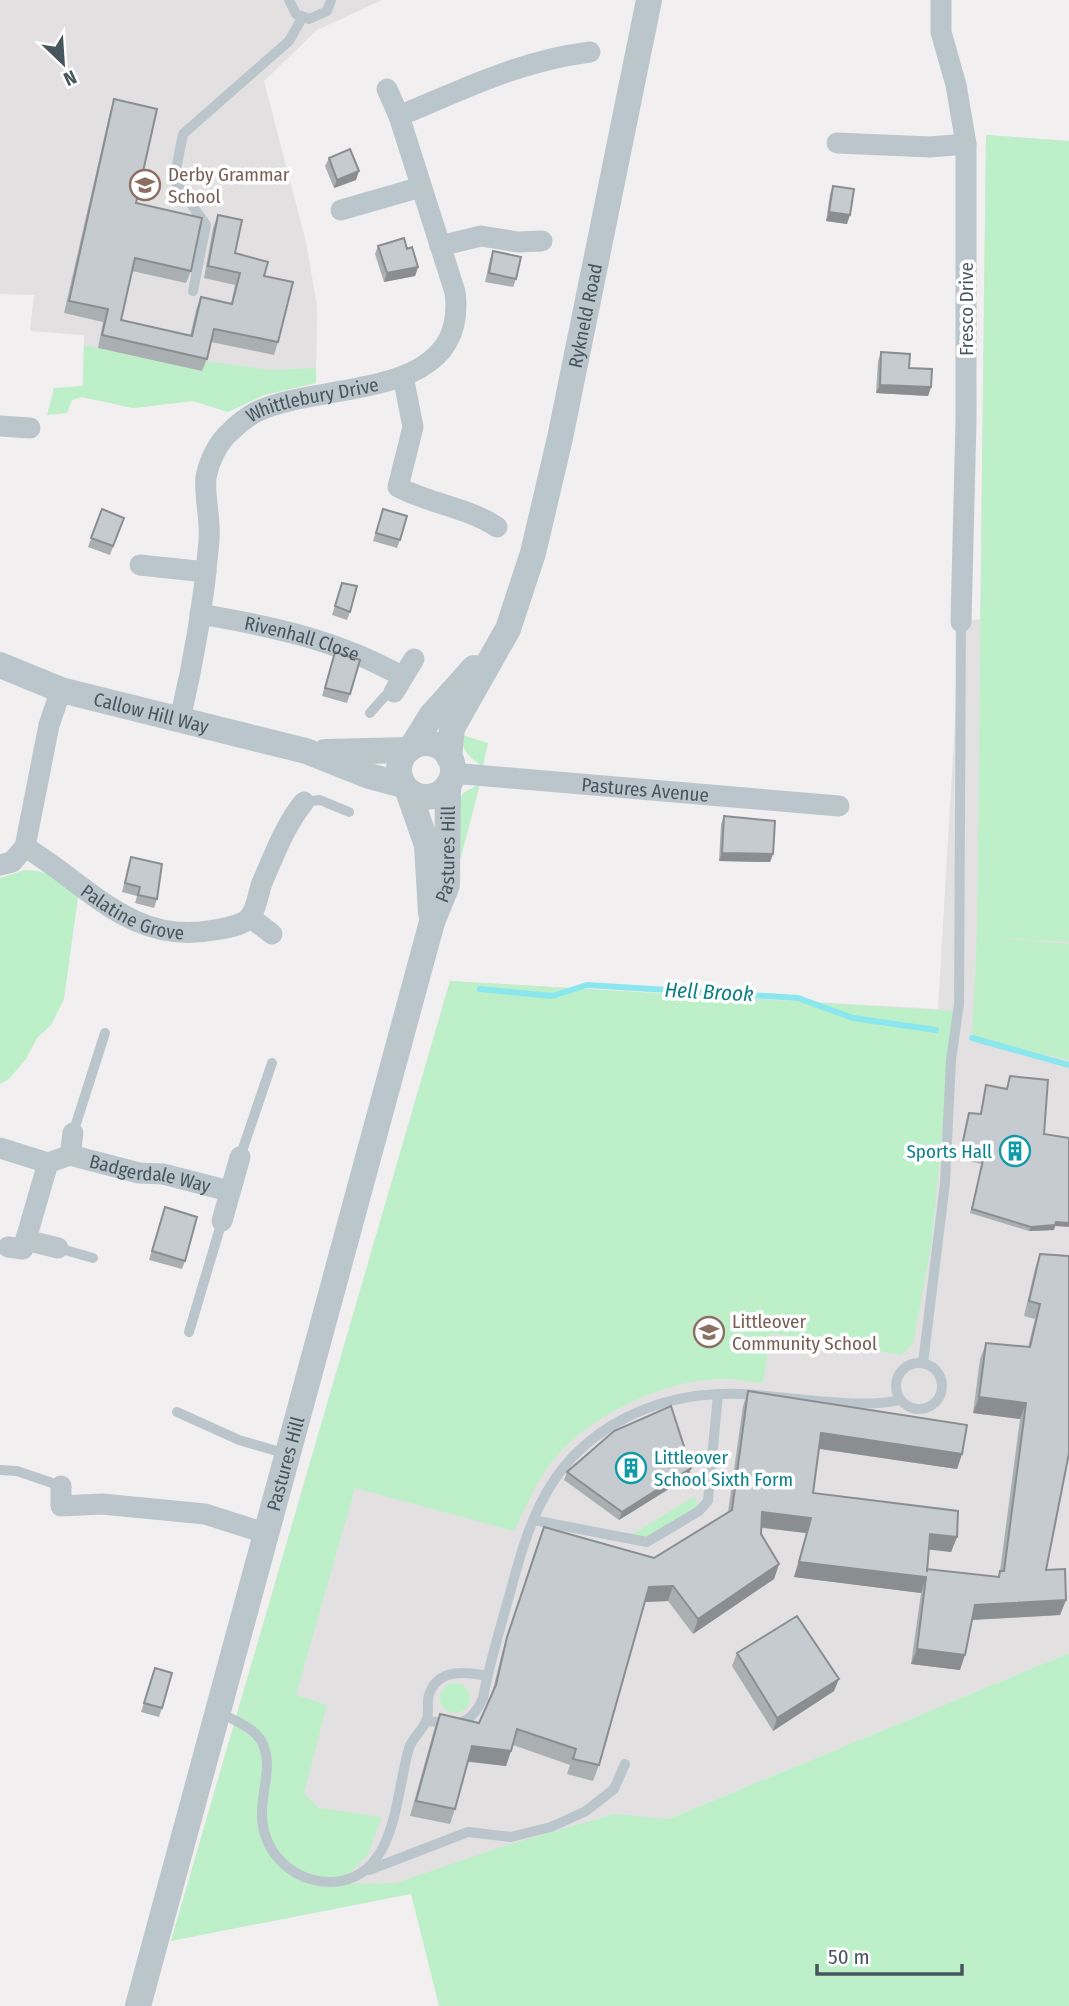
<svg xmlns="http://www.w3.org/2000/svg" width="1069" height="2006" font-family="'Fira Sans Condensed',sans-serif">
<rect width="100%" height="100%" fill="#f2eff0"/>
<!-- education -->
<path fill="#e3e0e2" d="M0,0H382L317,30L264,81L306,242L317,306L316,383L264,395L228,412L193,401L133,408L82,397L84,335L30,331L34,295L0,294Z
M986,135L1069,141V1653L669,1819L171,1941L450,981L938,1009L961,622L980,619Z"/>
<!-- green -->
<path fill="#bdf0c9" d="M986,135L1069,141V942L990,937L1069,944V1060L972,1038L977,936Z
M84,345L202,371L205,361L271,370L316,368V383L264,395L228,412L193,401L133,408L82,397L72,400L67,413L47,415L54,388L83,386Z
M462,735L488,743L483,766C471,759 460,750 462,735Z
M480,784L461,857L458,859L460,799L463,793Z
M25,870C49,870 60,881 78,897L64,999L51,1025L37,1038L26,1059L9,1079L0,1084V878Z
M450,981L954,1011L931,1247L913,1344L901,1355L771,1333L763,1383C748,1382 731,1378 716,1379C658,1382 578,1421 546,1470C533,1488 524,1511 514,1531L355,1488L296,1695L327,1705L304,1793L319,1808L382,1817L368,1854L349,1874L347,1884L396,1883L504,1846L615,1814L669,1819L1069,1653V2006H439L411,1894L171,1941Z
M695,1496L699,1511L647,1542L634,1533Z
M440 1698a15 15 0 1 1 30 0a15 15 0 1 1-30 0Z"/>
<g fill="none" stroke-linecap="round" stroke-linejoin="round">
<!-- stream -->
<path stroke="#8ae7ed" stroke-width="6" d="M480,989L552,996L587,985L798,998L853,1018L936,1030
M972,1038L1069,1065"/>
<!-- service -->
<path stroke="#bbc6cc" stroke-width="10" d="M289,0L296,14L309,19L327,11L331,0
M193,291L206,225L174,180L183,134L289,41L302,18
M370,713L385,696L394,692
M304,802L320,800L349,812
M73,1133L105,1033
M240,1157L272,1063
M58,1248L93,1258
M189,1332L222,1221
M896 1386a23 23 0 1 1 46 0a23 23 0 1 1-46 0Z
M923,1363L945,1183L951,1060L959,1004L961,622
M177,1412L239,1440L287,1454
M0,1470L17,1471L61,1486
M533,1520L647,1542L699,1511L708,1501L718,1394
M219,1712C236,1722 258,1728 264,1747C272,1769 261,1793 262,1815C262,1857 301,1888 341,1881C397,1871 396,1791 409,1748C413,1737 422,1731 426,1721C430,1715 426,1703 429,1695C437,1669 464,1671 487,1676
M427,1721C456,1724 469,1729 483,1698C489,1665 499,1633 508,1600C517,1568 525,1535 540,1505C577,1427 659,1390 742,1394C785,1396 861,1410 900,1400
M369,1870L468,1832L511,1837L551,1827L586,1811L614,1789L625,1764"/>
<!-- minor -->
<g stroke="#bbc6cc" stroke-width="21">
<path d="M941,0V32L956,85L966,144V420L961,622"/>
<path d="M387,89L399,116C464,89 519,61 590,52"/>
<path d="M837,143L930,147L966,144"/>
<path d="M341,210L421,187"/>
<path d="M440,246L481,236L518,242L542,241"/>
<path d="M403,376L413,427L398,487C430,504 467,507 497,527"/>
<path d="M0,426L30,428"/>
<path d="M140,565L206,572"/>
<path id="s1" d="M200,614C270,626 338,640 401,676"/>
<path id="s2" d="M61,690L49,725L25,847C89,885 132,946 214,930C225,928 242,926 249,918C257,909 258,893 262,883C274,855 285,825 304,802"/>
<path d="M394,692L414,659"/>
<path id="s3" d="M180,719C194,661 204,601 209,541C211,519 204,498 206,477C209,461 218,442 231,431C238,424 247,417 256,412C322,380 469,403 455,292L399,116"/>
<path id="s4" d="M452,773L839,806"/>
<path d="M0,865L12,862L25,847"/>
<path d="M250,917L272,934"/>
<path id="s5" d="M0,1148L48,1163L70,1155L139,1173L163,1174L229,1191"/>
<path d="M70,1155L73,1133"/>
<path d="M222,1221L240,1157"/>
<path d="M26,1240L58,1248"/>
<path d="M8,1247L23,1249L48,1163"/>
<path d="M61,1486V1506L102,1504L205,1514L265,1533"/>
</g>
<!-- tertiary -->
<g stroke="#bbc6cc" stroke-width="26">
<path id="s6" d="M0,665L61,690L306,751L369,776L403,785"/>
<circle cx="426" cy="770" r="27"/>
<path d="M412,747L431,716L474,668"/>
<path d="M325,752L408,750"/>
<path id="s7" d="M449,757L452,728L508,629L533,553L560,438L649,0"/>
<path d="M408,791L427,845L431,913"/>
<path id="s8" d="M138,2006L432,922L447,885L448,785"/>
</g>
</g>
<!-- wall -->
<path fill="#aaafb2" d="M114,99L136,203L191,271L186,283L132,271L121,320L190,336L196,310L201,297L231,304L235,285L204,278L213,228L218,215L235,253L264,276L278,342L274,355L211,342L207,359L202,371L98,348L103,322L64,313L110,112Z
M329,158L356,180L334,188L325,166Z
M833,186L847,224L826,221L830,194Z
M378,246L407,249L418,267L415,276L384,282L375,254Z
M493,251L516,279L513,287L485,282L490,259Z
M881,352L909,368L931,387L928,396L876,393L878,361Z
M102,509L124,518L110,555L88,547Z
M383,509L400,540L397,548L373,541Z
M342,583L350,612L347,620L332,615Z
M335,652L350,694L347,703L322,696Z
M724,816L773,854L770,862L719,861L721,824Z
M131,857L157,899L154,908L135,903L137,896L122,892Z
M1010,1076L1044,1134L1055,1226L1054,1230L1029,1231L970,1213L982,1164L959,1159L967,1118L969,1113L980,1114L986,1085L1007,1089Z
M165,1207L185,1261L182,1269L149,1260Z
M1040,1254L1046,1570L1066,1600L1060,1615L972,1620L960,1670L911,1664L921,1593L794,1577L806,1533L761,1528V1534L779,1564L774,1579L693,1634L668,1601L645,1602L599,1765L593,1781L567,1774L570,1765L513,1745L506,1766L468,1762L455,1809L450,1824L410,1816L434,1730L440,1714L479,1723L492,1693L502,1653L538,1542L654,1558L728,1512L743,1406L748,1391L962,1454L957,1469L819,1449L813,1493L957,1537L951,1552L929,1549L927,1570L998,1577L1000,1571L1020,1419L973,1413L980,1359L986,1343L1028,1347L1035,1319L1024,1316L1035,1269Z
M691,1468L688,1477L619,1520L564,1480L567,1472Z
M737,1653L834,1691L773,1731L732,1666Z
M155,1668L162,1708L159,1717L141,1712Z"/>
<!-- shaded-wall -->
<path fill="#8b8e91" d="M359,171L356,180L334,188L337,180Z
M829,212L850,215L847,224L826,221Z
M418,267L415,276L384,282L387,273Z
M880,385L931,387L928,396L876,393Z
M722,853L773,854L770,862L719,861Z
M1056,1222L1069,1223V1227L1055,1226L1054,1230L1029,1231L1031,1227Z
M979,1397L1026,1403L1020,1419L973,1413Z
M821,1433L962,1454L957,1469L815,1448Z
M691,1468L688,1477L619,1520L622,1512Z
M762,1512L811,1518L806,1533L757,1527Z
M930,1534L957,1537L951,1552L924,1549Z
M799,1562L926,1577L921,1593L794,1577Z
M779,1564L774,1579L693,1634L698,1619Z
M673,1586L668,1601L643,1602L649,1587Z
M1066,1600L1060,1615L969,1620L975,1605Z
M917,1649L965,1655L960,1670L911,1664Z
M839,1679L834,1691L773,1731L777,1718Z
M472,1746L511,1751L506,1766L466,1761Z"/>
<!-- building -->
<path fill="#c6cbcf" stroke="#8b8e91" stroke-width="2" d="M114,99L157,109L136,203L202,218L191,271L135,258L121,320L192,336L201,297L232,304L240,273L208,266L218,215L242,220L235,253L268,262L264,276L293,282L278,342L214,329L207,359L102,335L108,309L69,301Z
M350,149L359,171L337,180L329,158Z
M833,186L854,189L850,215L829,212Z
M404,238L407,249L412,247L418,267L387,273L378,246Z
M493,251L521,257L516,279L489,273Z
M881,352L910,354L909,368L932,369L931,387L880,385Z
M102,509L124,518L113,546L91,538Z
M383,509L407,516L400,540L376,533Z
M342,583L357,586L350,612L335,606Z
M335,652L360,660L350,694L325,688Z
M724,816L775,821L773,854L722,853Z
M131,857L162,864L157,899L138,895L140,887L125,883Z
M1010,1076L1048,1080L1044,1134L1069,1138V1223L1056,1222L1055,1225L1031,1227L972,1209L983,1160L960,1155L969,1113L981,1114L986,1085L1007,1089Z
M165,1207L197,1217L185,1261L152,1251Z
M1040,1254L1069,1256V1453L1046,1570L1065,1569L1066,1600L975,1605L965,1655L917,1649L926,1577L799,1562L811,1518L762,1512L761,1534L779,1564L698,1619L673,1586L649,1587L599,1765L573,1759L576,1749L517,1729L511,1751L472,1746L455,1809L416,1801L440,1714L479,1723L496,1685L507,1637L544,1527L654,1558L732,1510L748,1391L967,1425L962,1454L821,1433L813,1493L958,1511L957,1537L930,1534L927,1572V1569L999,1577L1000,1571H1004L1026,1403L979,1397L986,1343L1030,1347L1040,1304L1029,1301Z
M671,1406L691,1468L622,1512L567,1472L614,1431Z
M797,1616L839,1679L777,1718L737,1653Z
M155,1668L172,1673L162,1708L144,1703Z"/>
<!-- icons -->
<defs>
<g id="school-ring" transform="scale(1.575)"><circle r="9.5" fill="#fff" stroke="#8d6e63" stroke-width="1.5"/><path d="M0-5L7-2L0 1L-7-2ZM-4 1L0 2.5L4 1V4Q0 6-4 4Z" fill="#8d6e63"/></g>
<g id="building-ring" transform="scale(1.575)"><circle r="9.5" fill="#fff" stroke="#0f9aa8" stroke-width="1.5"/><path d="M-4-6H4V6H1V3H-1V6H-4ZM-2.5-4.3h1.7v1.8h-1.7ZM.8-4.3h1.7v1.8H.8ZM-2.5-1h1.7V.8h-1.7ZM.8-1h1.7V.8H.8Z" fill="#0f9aa8"/></g>
</defs>
<g fill-rule="evenodd">
<use href="#school-ring" x="145" y="185"/>
<use href="#building-ring" x="1015" y="1151"/>
<use href="#school-ring" x="709" y="1332"/>
<use href="#building-ring" x="631" y="1468"/>
</g>
<g text-anchor="middle" dominant-baseline="central" stroke-width="7" stroke-linejoin="round" paint-order="stroke">
<!-- education labels -->
<g font-size="19" fill="#785e54" stroke="#fff" text-anchor="start">
<text x="168" y="174">Derby Grammar<tspan x="168" dy="22">School</tspan></text>
<text x="732" y="1321">Littleover<tspan x="732" dy="22">Community School</tspan></text>
</g>
<!-- street labels -->
<g font-size="19" fill="#47565d" stroke="#fff">
<text transform="translate(966 309) rotate(-90)">Fresco Drive</text>
<text stroke="none"><textPath href="#s7" startOffset="466">Rykneld Road</textPath></text>
<text stroke="none"><textPath href="#s3" startOffset="387">Whittlebury Drive</textPath></text>
<text stroke="none"><textPath href="#s1" startOffset="105">Rivenhall Close</textPath></text>
<text stroke="none"><textPath href="#s6" startOffset="159">Callow Hill Way</textPath></text>
<text stroke="none"><textPath href="#s4" startOffset="194">Pastures Avenue</textPath></text>
<text stroke="none"><textPath href="#s8" startOffset="1194">Pastures Hill</textPath></text>
<text stroke="none"><textPath href="#s2" startOffset="289">Palatine Grove</textPath></text>
<text stroke="none"><textPath href="#s5" startOffset="156">Badgerdale Way</textPath></text>
<text stroke="none"><textPath href="#s8" startOffset="562">Pastures Hill</textPath></text>
</g>
<!-- culture labels -->
<g font-size="19" fill="#0d838f" stroke="#fff" text-anchor="end">
<text x="992" y="1151">Sports Hall</text>
<text x="654" y="1457" text-anchor="start">Littleover<tspan x="654" dy="22">School Sixth Form</tspan></text>
</g>
<!-- water labels -->
<g font-size="21" font-style="italic" fill="#0c7e86" stroke="#fff">
<text transform="translate(709 992) rotate(3)">Hell Brook</text>
</g>
</g>
<!-- north arrow -->
<g transform="translate(63 63) rotate(155)" stroke="#ffffff" stroke-width="5" paint-order="stroke">
<path d="M0-5L12 26L0 18L-12 26Z" fill="#47565d"/>
<text y="-10" font-size="19" font-weight="bold" text-anchor="middle" fill="#47565d">N</text>
</g>
<!-- scale -->
<path d="M817 1964v10h145v-10" fill="none" stroke="#47565d" stroke-width="3.5"/>
<text x="828" y="1964" font-size="21" fill="#47565d" stroke="#ffffff" stroke-width="5" paint-order="stroke">50 m</text>
</svg>
